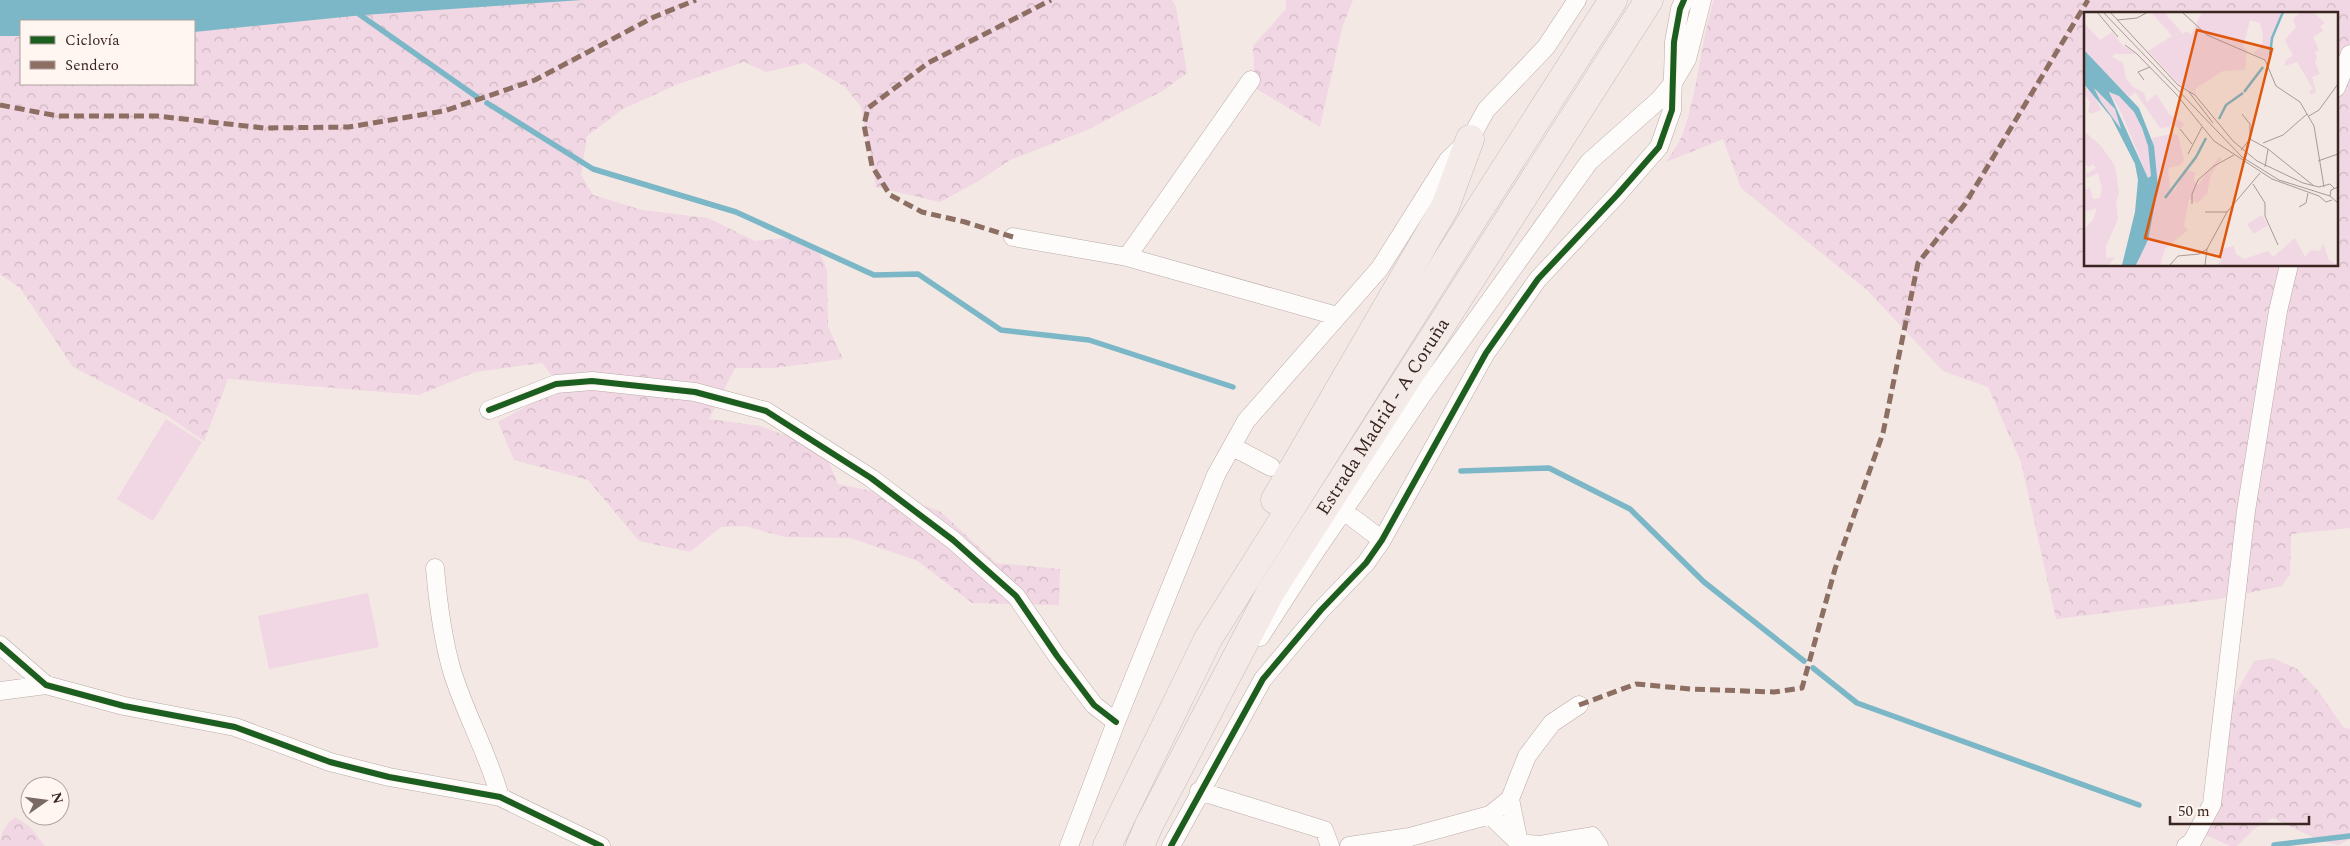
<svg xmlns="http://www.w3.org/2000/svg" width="2350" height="846" font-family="Spectral,serif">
<defs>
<pattern id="forest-crowns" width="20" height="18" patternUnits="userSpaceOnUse" patternTransform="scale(1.25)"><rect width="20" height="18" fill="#f1d6e3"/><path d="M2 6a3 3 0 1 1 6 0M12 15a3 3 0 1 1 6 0" fill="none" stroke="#cfb8c2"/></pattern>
</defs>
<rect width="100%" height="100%" fill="#f3e8e4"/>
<!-- grass -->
<path fill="#f1d6e3" d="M166,419L202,442L153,521L117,499Z
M368,593L379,647L269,669L258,616Z"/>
<!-- forest -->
<path fill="url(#forest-crowns)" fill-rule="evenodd" d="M273,0H1172L1176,7L1187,73L1164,90L1087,130L1010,160L977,182L940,202L876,187L861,107L845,87L805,63L766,72L744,62L678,84L623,109L587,136L581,175L593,195L642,210L708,218L755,241L785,238L817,246L827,270L828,327L843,359L774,368H735L709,419L760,426L823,449L838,484L890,495L940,511L996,563L1060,569L1059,605L972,603L918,561L851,538L785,537L745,526L721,527L690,552L639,541L588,480L514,460L498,422L561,387L542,363L475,372L419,395L228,379L204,441L166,415L73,367L20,288L0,274V18L21,21V84H194V21Z
M1286,0H1353L1342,28L1320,127L1255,88L1253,46L1286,9Z
M1714,0H2350V528L2291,534L2290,574L2282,586L2219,599L2056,619L2021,462L1988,387L1943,371L1867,290L1741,188L1723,139L1666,162C1671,154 1678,145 1682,136C1698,93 1700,44 1714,0ZM2085,14H2336V265H2085Z
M2273,658L2297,669L2319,692L2343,727L2350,729V839L2338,845L2321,841L2273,818L2254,829L2237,846H2230L2204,834L2219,737L2237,691L2254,661Z
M15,817L30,827L45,846H0C0,832 5,826 15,817Z"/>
<!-- water -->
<path fill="#7bb7c7" d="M0,0H582L363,15L194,32V21H21V36H0Z"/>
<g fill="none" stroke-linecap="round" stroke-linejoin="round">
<!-- stream -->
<path stroke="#7bb7c7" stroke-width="5.5" d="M356,12L477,97
M487,103L593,169L736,212L874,275L918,274L1001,330L1089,340L1233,387
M1461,471L1549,468L1630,509L1704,582L1804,661
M1813,668L1857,703L2139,805
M2274,845L2350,836"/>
<!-- street casing -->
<g stroke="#b9aba6" stroke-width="19">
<path id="street" d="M2336,88L2350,54
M1013,237L1127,257L1337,316
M1127,257L1251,80
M489,410L556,384L592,381L695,392L766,411L871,478L953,540L1016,596L1057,656L1094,705L1116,722
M1233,447L1271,467
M1353,518L1382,540
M435,568C438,603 442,637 452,671C465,714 488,753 500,797
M1260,637L1309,561L1423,394L1589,162L1660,99L1673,83L1687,59L1702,0
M0,645L46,685L124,706L235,727L330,762L389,777L500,797L601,846
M0,691L46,685
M1199,791L1324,830L1330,846
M1510,799L1519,843
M1490,815L1519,843L1539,845L1592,836L1599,846
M1069,846L1116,722L1216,475L1246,421L1380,268L1448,160L1470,139L1486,110L1546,47L1577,0
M1171,846L1263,679L1321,610L1366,563L1382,540L1486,353L1538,279L1617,195L1659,147L1672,110L1674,42L1680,9L1684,0
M1349,846L1410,837L1490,815L1510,799L1527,756L1552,723L1579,705
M2186,846L2192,842L2212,804L2246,511L2278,311L2289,265"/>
</g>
<!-- highway casing -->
<g stroke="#c8bbb6" stroke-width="29">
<g id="highway">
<path d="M1275,500L1445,207L1470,139"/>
<path d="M1107,846L1208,639L1480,208L1613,0"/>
<path id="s1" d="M1140,846L1149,825L1270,593L1649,0"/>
</g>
</g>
<!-- street -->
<use href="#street" stroke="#fdfcfb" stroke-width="18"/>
<!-- highway -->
<use href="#highway" stroke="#f4ebe8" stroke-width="28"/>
<!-- quiet -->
<path stroke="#8d6e63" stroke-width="5" stroke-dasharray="10 5" stroke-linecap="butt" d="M0,105L58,116H157L264,128L349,127L444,111L535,80L654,17L696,0
M1013,237L965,222L922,212L890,195L872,166L864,125L868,108L928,63L1051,0
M1579,705L1636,684L1691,689L1774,692L1802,688L1835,569L1883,433L1918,263L1965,204L2088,0"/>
<!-- cycleway casing -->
<g stroke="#fff5f1" stroke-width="9">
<path id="cycleway" d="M489,410L556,384L592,381L695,392L766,411L871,478L953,540L1016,596L1057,656L1094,705L1116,722
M0,645L46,685L124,706L235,727L330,762L389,777L500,797L601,846
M1171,846L1263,679L1321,610L1366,563L1382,540L1486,353L1538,279L1617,195L1659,147L1672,110L1674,42L1680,9L1684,0"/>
</g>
<!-- cycleway -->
<use href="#cycleway" stroke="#1b5e20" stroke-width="6"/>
</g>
<g text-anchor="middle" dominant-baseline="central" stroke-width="5" stroke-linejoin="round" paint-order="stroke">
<!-- street labels -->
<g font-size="19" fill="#392620" stroke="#fff5f1">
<text stroke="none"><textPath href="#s1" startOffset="494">Estrada Madrid - A Coruña</textPath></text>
</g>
</g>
<!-- overview -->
<g transform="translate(2084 12)">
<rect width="254" height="254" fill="#f3e8e4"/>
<path d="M10,76L31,97L37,117L17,90ZM25,80L35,84L50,100L58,116L64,134L67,164L64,166L38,102ZM178,203L184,213L170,222L163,212Z" fill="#f1d6e3"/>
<path d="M67,0H80L99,22L103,19L107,23L118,0H197L183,49L169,41L178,34L179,23L176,11L166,8L159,35L163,37L161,58L139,59L111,77L112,82L95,72L64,39L88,24ZM217,0H229L241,11L236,14L239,19L229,25L235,38L231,40L233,46L231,50L236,62L228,65L232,80L227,83L225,79L229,77L213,50L201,54V49L209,43L201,28L212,15L209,7ZM0,11L16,28L28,20L38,33L51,42H30L28,45L39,51L42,66L48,74L60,81L63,90L72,82L85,102L101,112L96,117L87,112L86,115L76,116L51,80L46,85L11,51L0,37ZM0,74L10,82L17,98L7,102L4,99L6,90L0,81ZM0,119L17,134L31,154L35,181L32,191L34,207L22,234V246L31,245L26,252L20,253H0V217L9,208L13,196L0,200V178L6,176L9,187L16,186L18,176L14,161L3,166L2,162L12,156L9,152L5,155L0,151ZM87,122L94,123L100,148L97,153L84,156L86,177L91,178L101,159L111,160L110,169L114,173L135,145L138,146L127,163L123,182L113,191L105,187L100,214L104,218L81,237L76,253H53L64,220L68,126ZM211,226L221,245L227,238L236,239L239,231L245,248L254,253H133L138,248L134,243L141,236L150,234L152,242L160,247L184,239L189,245Z" fill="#f1d6e3"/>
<path d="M0,38L55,96L70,134L74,175L64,228L52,253H38L51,200L54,168L51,152L27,105L0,72ZM10,76L31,97L37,117L17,90ZM25,80L35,84L50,100L58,116L64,134L67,164L64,166Z" fill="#7bb7c7" fill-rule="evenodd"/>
<path fill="none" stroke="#7bb7c7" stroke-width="2.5" d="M186,43L188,26L199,0M160,80L179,55M135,107L142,93L159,81M81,186L112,145L122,126"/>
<path fill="none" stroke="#a99a96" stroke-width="1" d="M13,0L34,25M19,0L158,145L195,168L246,184M26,0L94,73M98,0L123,23L181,48L192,74L216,90L230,114L240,175M33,8L53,6L64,0M41,33L53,42L92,82L130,129L188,167L235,184L242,190L248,188M60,68L54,60L66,55M94,73L111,83L149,129L173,149L219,171L235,175L246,172L250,176M105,80L129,111M225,104L235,98L254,72M96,117L108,132M166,127L184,137L181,155M179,131L199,123L223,102M184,137L230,174M157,138L166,127V112L158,102M104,142L118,115M234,149L254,142M169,172L181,191V204L194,233M254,175L247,178L246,184L254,191M108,192V182L114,168L130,154L150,143M215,195L222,191L224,181M121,200H143M86,253L94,244L115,242L123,237L143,200L176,161M121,253L123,237"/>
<path fill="#df560d" fill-opacity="0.15" stroke="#df560d" stroke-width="2.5" d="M113,18L188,37L136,245L61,226Z"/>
<rect width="254" height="254" fill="none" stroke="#392620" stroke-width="2.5"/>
</g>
<!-- legend -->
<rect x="20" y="20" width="175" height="65" fill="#fff5f1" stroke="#b0a29d"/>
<rect x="30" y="36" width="25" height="8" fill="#1b5e20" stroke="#b0a29d"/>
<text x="65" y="45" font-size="15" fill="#392620">Ciclovía</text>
<rect x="30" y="61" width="25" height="8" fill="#8d6e63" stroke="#b0a29d"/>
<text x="65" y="70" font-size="15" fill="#392620">Sendero</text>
<!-- north arrow -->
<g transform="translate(45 801) rotate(76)"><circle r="24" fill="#fff5f1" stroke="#b0a29d"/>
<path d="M0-4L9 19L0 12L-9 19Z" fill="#7a6a65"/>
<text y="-8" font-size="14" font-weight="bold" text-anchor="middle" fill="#392620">N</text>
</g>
<!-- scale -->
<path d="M2170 816v8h139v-8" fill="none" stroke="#392620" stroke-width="2.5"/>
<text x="2178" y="816" font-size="15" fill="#392620" stroke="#fff5f1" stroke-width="4" paint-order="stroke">50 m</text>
</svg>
